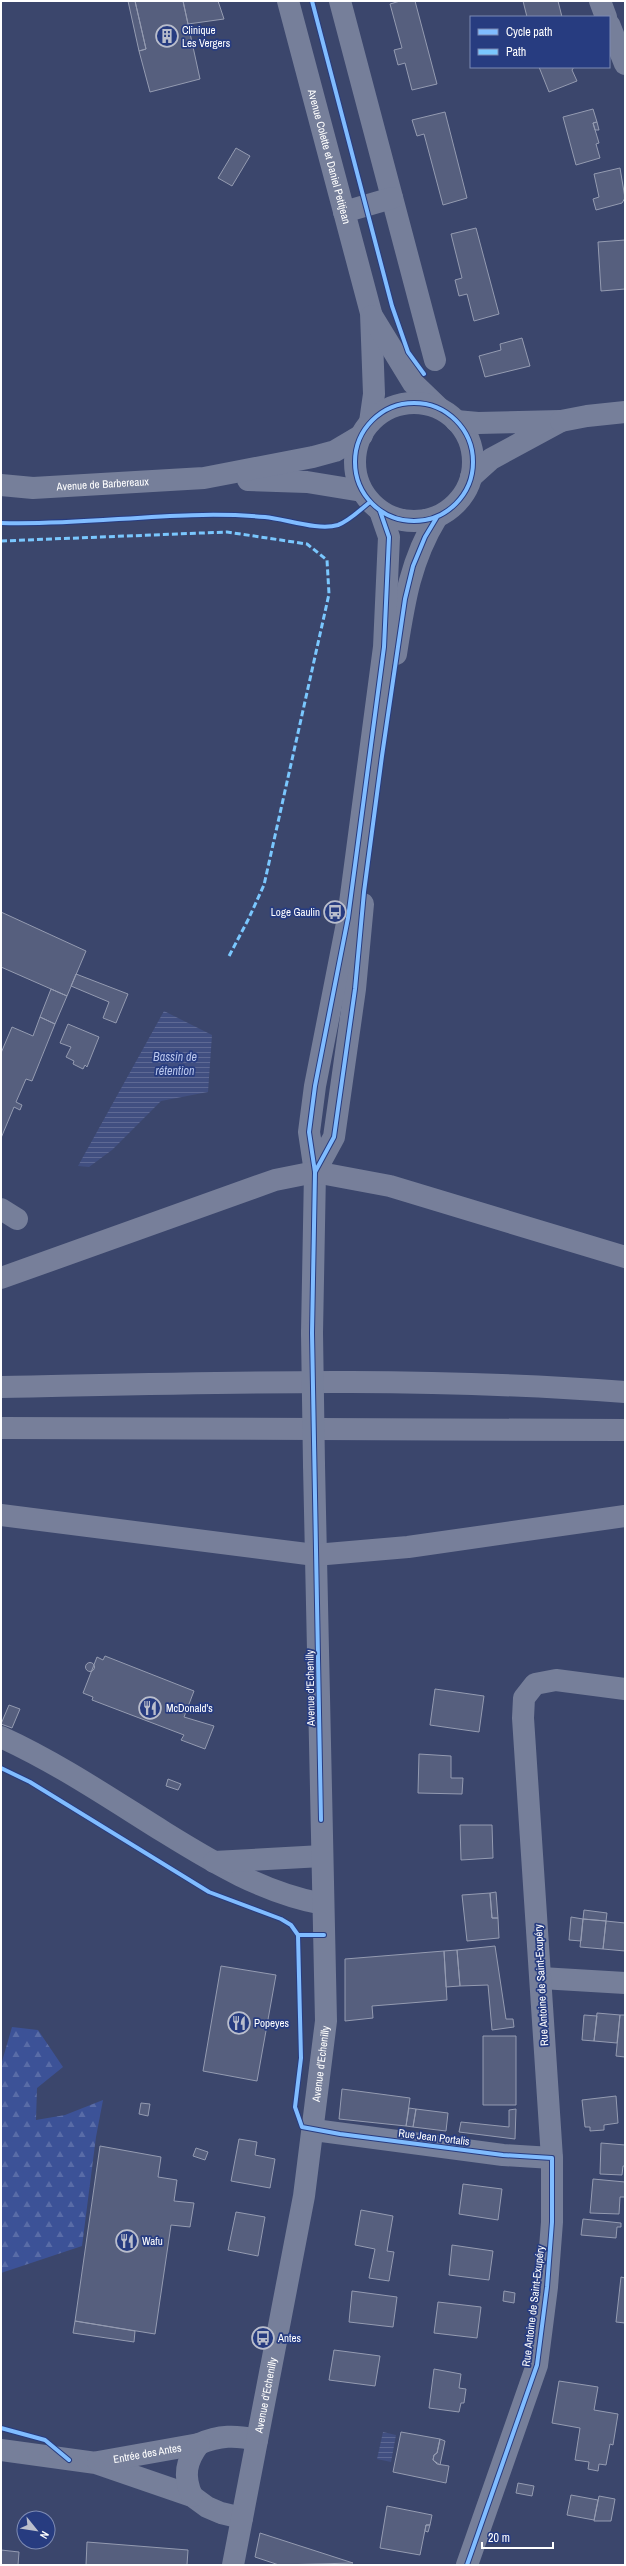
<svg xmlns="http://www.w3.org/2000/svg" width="626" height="2566" font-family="'Archivo Narrow',sans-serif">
<defs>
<pattern id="forest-firs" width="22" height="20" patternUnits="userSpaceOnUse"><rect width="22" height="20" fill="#3c5297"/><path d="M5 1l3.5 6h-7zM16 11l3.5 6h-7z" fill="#596ca7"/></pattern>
<pattern id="water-rules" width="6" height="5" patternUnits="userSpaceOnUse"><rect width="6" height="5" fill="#414f81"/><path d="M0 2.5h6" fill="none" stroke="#5e6994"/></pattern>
</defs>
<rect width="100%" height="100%" fill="#3b466c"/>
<!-- forest -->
<path fill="url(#forest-firs)" d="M12,2027L38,2030L63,2067L37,2088L36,2120L65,2115L103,2100L96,2137L82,2246L1,2273V2065Z"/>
<!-- water -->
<path fill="url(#water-rules)" d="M164,1011L212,1035L208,1092L161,1101L112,1150L89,1167L78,1166Z
M383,2432L396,2435L391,2462L377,2459Z"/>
<!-- building -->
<path fill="#565f7e" stroke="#949bb1" d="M128,1H135L146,49L139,51Z
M135,1H183L200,79L150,92L139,51L146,49Z
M183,1H218L224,19L188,24Z
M400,1H415L437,84L412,90L405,63L398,65L394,50L402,48L390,4Z
M523,1H558L562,17H527Z
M539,67H574L572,70L577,81L549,92Z
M593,109L597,122L593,123L599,143L596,144L600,158L576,165L563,117Z
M445,112L467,198L443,205L424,134L417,136L412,120Z
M597,122L599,130H595L593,123Z
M236,148L250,156L232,186L218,178Z
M620,168L625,198L622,203L596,210L593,199L599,197L594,174Z
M476,228L499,314L474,321L467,294L459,296L455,280L462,278L451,234Z
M625,240V289L601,291L598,242Z
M522,338L530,366L485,377L479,356L501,350L500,344Z
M1,912L86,951L67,996L1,967Z
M76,974L128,994L116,1023L103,1018L109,1002L71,986Z
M51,989L67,996L55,1024L40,1017Z
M40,1017L55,1024L32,1081L26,1079L16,1102L22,1105L20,1110L14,1107L1,1138V1053L12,1027L33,1036Z
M68,1024L99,1037L87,1067L85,1065L83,1069L73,1064L74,1061L66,1057L71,1047L60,1043Z
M105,1656L194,1691L184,1717L214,1726L205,1749L181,1740L184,1735L92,1700L93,1697L83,1693L97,1657L103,1660Z
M85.5 1667a4.5 4.5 0 1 1 9 0a4.5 4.5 0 1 1-9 0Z
M435,1689L484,1696L479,1732L430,1725Z
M9,1705L20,1709L12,1728L1,1724Z
M419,1754L451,1756V1778H463L462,1794L418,1793Z
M168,1779L181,1784L178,1790L166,1786Z
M460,1825H492L493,1858L461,1860Z
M496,1892L498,1918H492L490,1893Z
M490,1893L492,1918H498L499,1938L467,1941L462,1895Z
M584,1910L607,1913L606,1921L583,1919Z
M571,1917L583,1919L581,1941L569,1940Z
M583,1919L606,1921L603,1949L580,1947Z
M606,1921L625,1923V1951L603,1949Z
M495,1946L506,2019H513L514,2027L492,2030L488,1985L460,1986L457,1950Z
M457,1950L460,1986L446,1987L444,1951Z
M444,1951L447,2000L372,2006L373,2018L345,2021V1959Z
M221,1966L276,1975L257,2081L203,2071Z
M597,2013L620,2015L617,2043L594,2041Z
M584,2015L597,2016L594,2041L582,2040Z
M620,2015H625V2057L616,2056Z
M483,2036H516V2105H483Z
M342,2089L410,2098L406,2126L339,2119Z
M616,2096L618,2123L604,2125V2130L590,2131V2127H585L582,2100Z
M141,2103L150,2104L148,2116L139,2114Z
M409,2108L416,2109L413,2127L406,2126Z
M416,2109L448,2113L446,2131L413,2127Z
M516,2109L515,2139L459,2132L461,2122L509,2127V2110Z
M239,2139L257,2142L255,2155L275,2159L270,2188L231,2181Z
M601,2143L625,2145V2166H623L622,2175L600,2174Z
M100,2146L161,2157L158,2177L177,2180L174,2201L194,2203L190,2227L171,2225L155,2334L75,2321Z
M196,2148L208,2152L205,2160L193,2156Z
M593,2179L625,2182V2197H620L619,2214L590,2213Z
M463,2184L502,2189L498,2220L459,2214Z
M361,2210L393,2216L387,2251L394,2252L389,2281L369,2278L375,2249L355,2245Z
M236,2212L265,2217L258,2256L228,2250Z
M583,2219L621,2223V2227H617L616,2238L581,2235Z
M452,2245L493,2251L489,2280L449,2275Z
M621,2277L625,2278V2323L616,2322Z
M352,2291L397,2297L393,2327L349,2322Z
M504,2291L515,2293L514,2303L503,2301Z
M438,2302L481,2307L477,2338L434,2333Z
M75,2321L135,2331L134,2342L73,2333Z
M334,2350L380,2356L375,2386L329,2380Z
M434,2369L461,2374L459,2388L466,2389L464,2403H461L459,2412L429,2408Z
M559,2381L598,2387L594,2410L618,2414L613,2445L610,2444L606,2465L599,2464L598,2471L588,2469L589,2462L575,2460L580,2428L552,2423Z
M401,2432L440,2439L437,2453L434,2455L433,2460L437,2464L449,2466L446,2483L393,2472Z
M440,2439L445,2441L440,2465L433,2460L434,2455L437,2453Z
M518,2483L534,2486L532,2496L516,2493Z
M571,2495L598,2500L594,2520L567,2515Z
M599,2496L615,2499L611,2521H594Z
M387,2506L432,2515L430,2525H426L420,2555L380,2548Z
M426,2525H430L428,2532L425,2531Z
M260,2533L353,2563L279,2565L255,2557Z
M87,2542L188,2550L187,2565H86Z
M1,2550L19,2552L18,2565H1Z"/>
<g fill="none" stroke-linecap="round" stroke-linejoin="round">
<!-- minor -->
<g stroke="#767f9a" stroke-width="22">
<path id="s1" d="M288,1L371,313L374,394L370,422"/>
<path d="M340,1L435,360"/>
<path d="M600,1L606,17"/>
<path d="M609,24L625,64"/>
<path d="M344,212L392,198"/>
<path d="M372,316L413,383L439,408"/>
<circle cx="414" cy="462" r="59"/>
<path d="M456,421L478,423L561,421L491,459L471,477"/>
<path d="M561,421L587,416L625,412"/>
<path d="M248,480L307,482L362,491"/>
<path id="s2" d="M1,485L33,488L204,478L313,457L335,451L362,435"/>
<path d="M396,654C404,603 410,561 437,517"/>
<path d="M315,1172L334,1137L355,989L363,904"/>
<path d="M1,1209L17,1219"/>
<path d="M312,1333L315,1172L309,1132L315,1086L348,918L384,647L389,537L380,511"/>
<path d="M1,1737C58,1763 111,1799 164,1832C214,1863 264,1893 323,1904"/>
<path d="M214,1862L322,1856"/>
<path d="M541,1978L625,1983"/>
<path d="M314,2130L503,2155L552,2158"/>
<path d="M1,2450L96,2463L192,2496L207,2507L221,2513L242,2518"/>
<path id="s3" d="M98,2462L199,2444C219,2435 236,2435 257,2440"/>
<path d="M192,2496C183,2476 186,2461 199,2444"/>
<path id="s4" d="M233,2565L304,2196L326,2021L314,1465"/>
<path d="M467,2565L537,2365L547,2287L552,2222V2158L523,1718L524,1698L535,1684L556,1680L625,1689"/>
</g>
<!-- highway -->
<path stroke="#777f9a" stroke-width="22" d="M1,1278L275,1180L315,1172L390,1186L625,1257
M1,1387C210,1383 417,1376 625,1392
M1,1428L625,1430
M1,1515L315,1555L408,1547L625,1516"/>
<!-- minor-bridge -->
<path stroke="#767f9a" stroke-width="22" d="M312,1333L314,1465"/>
<!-- quiet -->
<path stroke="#7ac7fe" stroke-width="3" stroke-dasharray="6 3" stroke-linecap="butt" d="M1,541L227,532L307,544L327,560L329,594L264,885L248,920L228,958"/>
<!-- cycleway casing -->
<g stroke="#273c80" stroke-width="6">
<path id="cycleway" d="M312,1L392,306L408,352L424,374
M355 462a59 59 0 1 1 118 0a59 59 0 1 1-118 0Z
M1,523C89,526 177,509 265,517C286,519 318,531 338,525C349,521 360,510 370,502
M315,1172L334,1137L355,989L364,892L382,756L405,599L413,566L425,537L437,517
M1,1768L30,1782L209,1892L281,1919L291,1925L298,1935H324
M321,1820L312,1333L315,1172L309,1132L315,1086L348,918L384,647L389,537L380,511
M298,1935L301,2058L295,2107L302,2127L340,2134L503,2155L552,2158V2222L547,2287L537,2365L467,2565
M1,2428L45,2440L69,2460"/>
</g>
<!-- cycleway -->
<use href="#cycleway" stroke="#80bcff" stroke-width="4"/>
</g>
<!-- icons -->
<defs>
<g id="building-ring" transform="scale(1.15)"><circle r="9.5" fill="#273c80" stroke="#babecc" stroke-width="1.5"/><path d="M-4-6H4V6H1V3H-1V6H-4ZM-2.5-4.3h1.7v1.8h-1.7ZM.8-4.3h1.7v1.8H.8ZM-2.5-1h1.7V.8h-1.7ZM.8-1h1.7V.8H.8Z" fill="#babecc"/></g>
<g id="bus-ring" transform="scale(1.15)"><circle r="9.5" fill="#273c80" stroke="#babecc" stroke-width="1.5"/><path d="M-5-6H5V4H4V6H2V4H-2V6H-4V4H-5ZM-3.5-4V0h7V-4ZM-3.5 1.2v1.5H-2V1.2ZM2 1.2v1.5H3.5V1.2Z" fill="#babecc"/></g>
<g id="restaurant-ring" transform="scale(1.15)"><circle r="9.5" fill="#273c80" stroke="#babecc" stroke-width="1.5"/><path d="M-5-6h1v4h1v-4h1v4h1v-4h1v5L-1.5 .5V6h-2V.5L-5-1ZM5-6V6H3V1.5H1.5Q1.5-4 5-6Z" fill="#babecc"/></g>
</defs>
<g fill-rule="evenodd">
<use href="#building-ring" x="167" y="36"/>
<use href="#bus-ring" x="335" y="912"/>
<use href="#restaurant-ring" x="150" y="1708"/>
<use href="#restaurant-ring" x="239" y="2023"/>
<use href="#restaurant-ring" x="127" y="2241"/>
<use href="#bus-ring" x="263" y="2338"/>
</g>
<g text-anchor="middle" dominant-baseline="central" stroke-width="3.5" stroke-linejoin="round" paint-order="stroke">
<!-- poi labels -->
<g font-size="11" fill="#fff" stroke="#273c80" text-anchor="start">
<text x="182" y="30">Clinique<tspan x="182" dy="13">Les Vergers</tspan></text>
<text x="320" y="912" text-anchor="end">Loge Gaulin</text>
<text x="166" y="1708">McDonald's</text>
<text x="254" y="2023">Popeyes</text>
<text x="142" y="2241">Wafu</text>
<text x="278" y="2338">Antes</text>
</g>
<!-- street labels -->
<g font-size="11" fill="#fff" stroke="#273c80">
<text stroke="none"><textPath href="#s1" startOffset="161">Avenue Colette et Daniel Petitjean</textPath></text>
<text stroke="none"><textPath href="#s2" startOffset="102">Avenue de Barbereaux</textPath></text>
<text transform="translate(310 1688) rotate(-91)">Avenue d'Echenilly</text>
<text transform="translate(541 1985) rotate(-93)">Rue Antoine de Saint-Exupéry</text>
<text stroke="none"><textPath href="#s4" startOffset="509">Avenue d'Echenilly</textPath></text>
<text transform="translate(434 2137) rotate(7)">Rue Jean Portalis</text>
<text transform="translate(533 2306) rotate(-83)">Rue Antoine de Saint-Exupéry</text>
<text stroke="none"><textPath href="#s4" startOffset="173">Avenue d'Echenilly</textPath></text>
<text stroke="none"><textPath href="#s3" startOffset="50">Entrée des Antes</textPath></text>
</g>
<!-- water labels -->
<g font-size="12" font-style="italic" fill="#bac7ed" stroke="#273c80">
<text x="175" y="1057">Bassin de<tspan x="175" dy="14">rétention</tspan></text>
</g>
</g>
<!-- border -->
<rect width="626" height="2566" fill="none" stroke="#ffffff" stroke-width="4"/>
<!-- legend -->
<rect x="470" y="16" width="140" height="52" fill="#273c80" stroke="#7d8ab3"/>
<rect x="478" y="29" width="20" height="6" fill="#80bcff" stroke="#7d8ab3"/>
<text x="506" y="36" font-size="12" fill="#ffffff">Cycle path</text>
<rect x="478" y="49" width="20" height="6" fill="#7ac7fe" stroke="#7d8ab3"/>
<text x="506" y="56" font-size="12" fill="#ffffff">Path</text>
<!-- north arrow -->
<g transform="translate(36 2530) rotate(120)"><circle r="19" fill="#273c80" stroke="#7d8ab3"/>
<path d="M0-3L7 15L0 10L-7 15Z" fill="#babecc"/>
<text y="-6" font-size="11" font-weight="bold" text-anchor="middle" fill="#ffffff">N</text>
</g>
<!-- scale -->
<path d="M482 2542v6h71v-6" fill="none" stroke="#ffffff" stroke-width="2"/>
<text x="488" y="2542" font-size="12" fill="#ffffff" stroke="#273c80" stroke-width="3" paint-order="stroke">20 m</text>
</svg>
